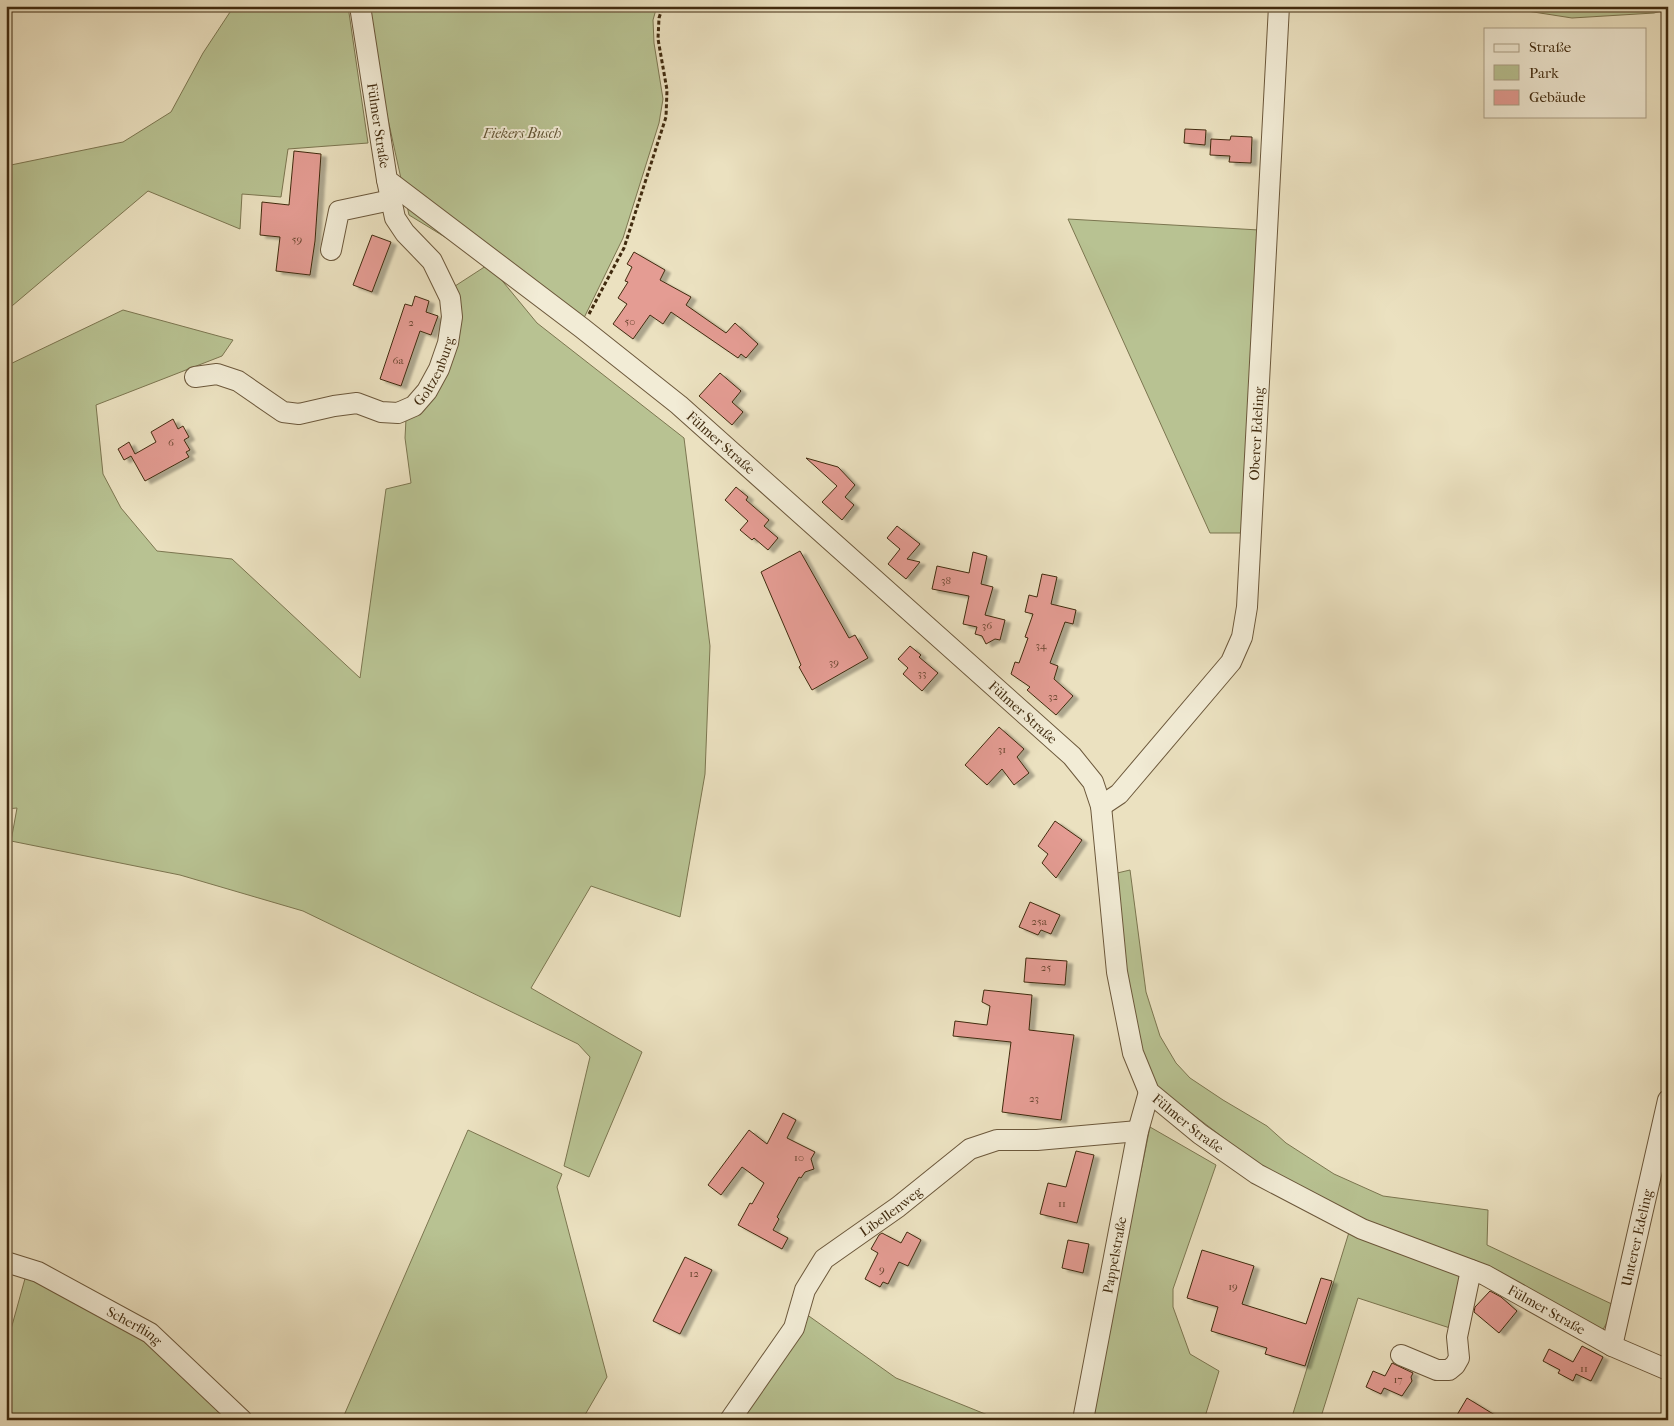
<svg xmlns="http://www.w3.org/2000/svg" width="1674" height="1426" font-family="'IM FELL French Canon',serif">
<defs>
<filter id="shadow"><feDropShadow dx="5.5" dy="3" stdDeviation="1" flood-color="#0004"/></filter>
</defs>
<rect width="100%" height="100%" fill="#ebe1c0"/>
<filter id="stains"><feTurbulence type="fractalNoise" baseFrequency=".004" numOctaves="4"/><feColorMatrix values="0 0 0 0 .2 0 0 0 0 .09 0 0 0 0 .02 0 0 0 .5 -.17"/></filter>
<radialGradient id="worn" r=".72"><stop offset=".6" stop-color="#630" stop-opacity="0"/><stop offset="1" stop-color="#630" stop-opacity=".3"/></radialGradient>
<!-- green -->
<path fill="#b8c292" stroke="#7c7650" d="M234,6H348L368,143L288,149L281,197L242,194L240,229L148,191L6,311V166L123,142L171,112L203,53Z
M369,6H657L653,20L654,43L663,99L659,123L623,238L582,322L490,266L537,323L684,438L710,646L705,774L680,917L591,886L531,988L642,1052L589,1177L564,1166L590,1057L578,1044L303,911L180,875L11,841L17,808L6,809V366L123,310L233,340L222,356L96,405L103,474L121,508L157,551L232,559L360,678L386,489L411,483L405,438L406,419L424,406L452,288L489,264L409,215L376,65Z
M1495,6H1668V9L1654,13L1572,18Z
M1068,219L1259,230L1245,533H1210Z
M1130,870L1146,992L1160,1036L1176,1063L1190,1078L1223,1100L1267,1126L1286,1143L1334,1174L1383,1196L1488,1210L1487,1245L1616,1306L1600,1335L1367,1223L1262,1167L1154,1085L1138,1048L1113,874Z
M1150,1127L1216,1165L1173,1289V1307L1190,1354L1219,1371L1204,1420H1090Z
M468,1130L562,1174L557,1187L607,1377L582,1420H342Z
M1350,1229L1465,1278L1453,1329L1358,1298L1320,1420H1291Z
M26,1275L140,1338L231,1420H6V1340H8Z
M806,1314L896,1378L1000,1420H737Z"/>
<!-- building -->
<path fill="#e49c93" stroke="#412b0f" filter="url(#shadow)" d="M1185,129L1206,130L1205,145L1184,143Z
M1231,136L1252,137L1251,163L1229,162L1230,156L1210,155L1211,139L1230,140Z
M294,151L321,154L315,241L310,275L276,271L280,237L260,235L262,202L289,205Z
M372,235L391,242L372,292L353,285Z
M634,252L665,270L660,280L691,297L686,305L726,333L735,323L758,344L746,358L741,354L738,358L671,312L663,324L650,315L633,339L613,324L627,304L618,298L628,282L625,281L632,267L627,264Z
M415,296L429,301L426,312L438,316L431,335L420,331L401,386L380,379L405,304L412,306Z
M720,373L741,391L732,402L743,412L732,425L699,396Z
M173,419L178,429L183,426L189,437L184,440L190,450L186,452L189,457L145,481L131,456L124,460L118,449L129,442L135,454L156,442L151,432Z
M806,458L838,467L855,485L845,497L854,505L842,520L822,502L837,486Z
M736,487L748,497L746,500L769,520L764,526L778,538L768,550L754,538L752,540L740,530L748,521L725,500Z
M897,526L920,544L907,559L920,562L906,579L888,564L900,549L887,538Z
M800,551L849,638L855,635L868,658L812,690L799,667L801,665L761,572Z
M973,552L987,556L981,584L993,587L985,615L1005,620L1000,640L995,639L986,644L982,636L975,634L977,627L963,624L969,596L932,589L937,566L969,573Z
M1042,574L1057,577L1051,604L1076,610L1073,624L1065,622L1050,663L1058,666L1054,679L1073,696L1056,715L1027,690L1030,687L1011,674L1015,662L1019,663L1028,638L1025,637L1033,614L1025,612L1029,595L1037,597Z
M910,646L921,655L919,657L938,673L922,691L903,674L908,668L898,659Z
M999,727L1024,749L1017,757L1029,773L1014,785L1002,769L987,785L965,765Z
M1055,821L1082,840L1056,878L1042,863L1048,854L1038,846Z
M1030,902L1060,915L1051,934L1041,930L1038,935L1019,927Z
M1026,958L1067,961L1065,985L1024,982Z
M984,990L1032,995L1029,1030L1074,1035L1061,1120L1002,1112L1011,1042L953,1036L955,1021L987,1025L990,1006L982,1002Z
M783,1113L796,1120L787,1138L815,1152L811,1159L814,1169L805,1172L801,1178L799,1177L777,1217L779,1219L773,1230L788,1238L782,1249L738,1225L750,1203L752,1204L764,1183L742,1167L721,1195L708,1185L749,1130L767,1144Z
M1076,1151L1094,1155L1077,1223L1040,1214L1048,1183L1066,1187Z
M907,1232L921,1240L908,1266L899,1262L888,1284L883,1282L880,1287L865,1279L878,1253L871,1249L879,1235L882,1233L901,1243Z
M1068,1240L1089,1244L1083,1273L1062,1268Z
M1202,1250L1254,1266L1242,1304L1306,1324L1321,1278L1332,1281L1305,1366L1265,1354L1267,1348L1211,1331L1218,1307L1187,1298Z
M685,1257L712,1270L680,1334L653,1321Z
M1490,1291L1501,1297L1517,1311L1499,1333L1474,1312L1475,1307Z
M1582,1346L1603,1357L1591,1381L1576,1374L1573,1381L1558,1373L1560,1370L1543,1361L1549,1349L1573,1362Z
M1392,1363L1413,1373L1411,1377L1412,1381L1402,1396L1384,1388L1381,1394L1366,1387L1373,1371L1385,1376Z
M1467,1398L1503,1420H1454Z"/>
<g fill="none" stroke-linecap="round" stroke-linejoin="round">
<!-- minor casing -->
<g stroke="#6c583b" stroke-width="22">
<g id="minor">
<path id="s1" d="M360,6L387,180L582,328L679,405L1072,756L1093,782L1101,806L1117,972L1133,1053L1149,1092L1200,1134L1257,1174L1362,1229L1485,1275L1612,1346L1668,1370"/>
<path d="M331,250L339,211L391,200"/>
<path id="s2" d="M195,377L217,374L238,381L283,412L299,414L334,406L357,403L381,412L398,413L414,406L427,391L439,369L448,343L452,317L450,298L432,261L405,233L395,218L387,180"/>
<path id="s3" d="M1101,806L1119,794L1231,662L1242,637L1247,607L1279,6"/>
<path id="s4" d="M6,1262L38,1272L150,1333L242,1420"/>
<path id="s5" d="M1612,1346L1668,1100"/>
<path d="M1401,1355L1437,1370H1449L1455,1365L1459,1358L1457,1337L1471,1270"/>
<path id="s6" d="M730,1420L794,1328L805,1290L824,1259L898,1207L970,1149L997,1140H1037L1138,1131"/>
<path id="s7" d="M1083,1420L1138,1131L1149,1092"/>
</g>
</g>
<!-- path -->
<path stroke="#412b0f" stroke-width="3" stroke-dasharray="4 2.5" stroke-linecap="butt" d="M589,314L624,248L666,117L667,90L658,39L659,18L663,6"/>
<!-- minor -->
<use href="#minor" stroke="#f2ecd6" stroke-width="20"/>
</g>
<g text-anchor="middle" dominant-baseline="central" stroke-width="4" stroke-linejoin="round" paint-order="stroke">
<!-- number labels -->
<g font-size="11" fill="#6a4730">
<text x="297" y="239">59</text>
<text x="630" y="321">50</text>
<text x="411" y="322">2</text>
<text x="398" y="360">6a</text>
<text x="171" y="442">6</text>
<text x="946" y="580">38</text>
<text x="987" y="625">36</text>
<text x="1041" y="645">34</text>
<text x="834" y="662">39</text>
<text x="922" y="673">33</text>
<text x="1053" y="696">32</text>
<text x="1002" y="749">31</text>
<text x="1039" y="921">25a</text>
<text x="1046" y="967">25</text>
<text x="1034" y="1098">23</text>
<text x="799" y="1157">10</text>
<text x="1062" y="1203">11</text>
<text x="882" y="1269">9</text>
<text x="694" y="1273">12</text>
<text x="1233" y="1286">19</text>
<text x="1584" y="1368">11</text>
<text x="1398" y="1379">17</text>
</g>
<!-- street labels -->
<g font-size="14" fill="#412b0f" stroke="#f2ecd6">
<text stroke="none"><textPath href="#s1" startOffset="121">Fülmer Straße</textPath></text>
<text stroke="none"><textPath href="#s2" startOffset="275">Goltzenburg</textPath></text>
<text stroke="none"><textPath href="#s3" startOffset="426">Oberer Edeling</textPath></text>
<text stroke="none"><textPath href="#s1" startOffset="601">Fülmer Straße</textPath></text>
<text stroke="none"><textPath href="#s1" startOffset="1006">Fülmer Straße</textPath></text>
<text stroke="none"><textPath href="#s1" startOffset="1472">Fülmer Straße</textPath></text>
<text stroke="none"><textPath href="#s6" startOffset="270">Libellenweg</textPath></text>
<text stroke="none"><textPath href="#s5" startOffset="111">Unterer Edeling</textPath></text>
<text stroke="none"><textPath href="#s7" startOffset="168">Pappelstraße</textPath></text>
<text stroke="none"><textPath href="#s1" startOffset="1878">Fülmer Straße</textPath></text>
<text stroke="none"><textPath href="#s4" startOffset="144">Scherfling</textPath></text>
</g>
<!-- park labels -->
<g font-size="14" font-style="italic" fill="#5f5130" stroke="#f2ecd6">
<text x="522" y="133">Fiekers Busch</text>
</g>
</g>
<!-- margin -->
<rect width="1674" height="1426" fill="none" stroke="#ebe1c0" stroke-width="25"/>
<rect x="8" y="8" width="1659" height="1411" fill="none" stroke="#412b0f" stroke-width="2.5"/>
<rect x="12" y="12" width="1649" height="1401" fill="none" stroke="#412b0f"/>
<!-- legend -->
<rect x="1484" y="28" width="162" height="90" fill="#f2ecd6" stroke="#ab9f86"/>
<rect x="1494" y="44" width="25" height="8" fill="#f2ecd6" stroke="#ab9f86"/>
<text x="1529" y="52" font-size="15" fill="#412b0f">Straße</text>
<rect x="1494" y="65" width="25" height="15" fill="#b8c292" stroke="#ab9f86"/>
<text x="1529" y="78" font-size="15" fill="#412b0f">Park</text>
<rect x="1494" y="90" width="25" height="15" fill="#e49c93" stroke="#ab9f86"/>
<text x="1529" y="102" font-size="15" fill="#412b0f">Gebäude</text>
<rect width="100%" height="100%" filter="url(#stains)"/>
<rect width="100%" height="100%" fill="url(#worn)"/>
</svg>
